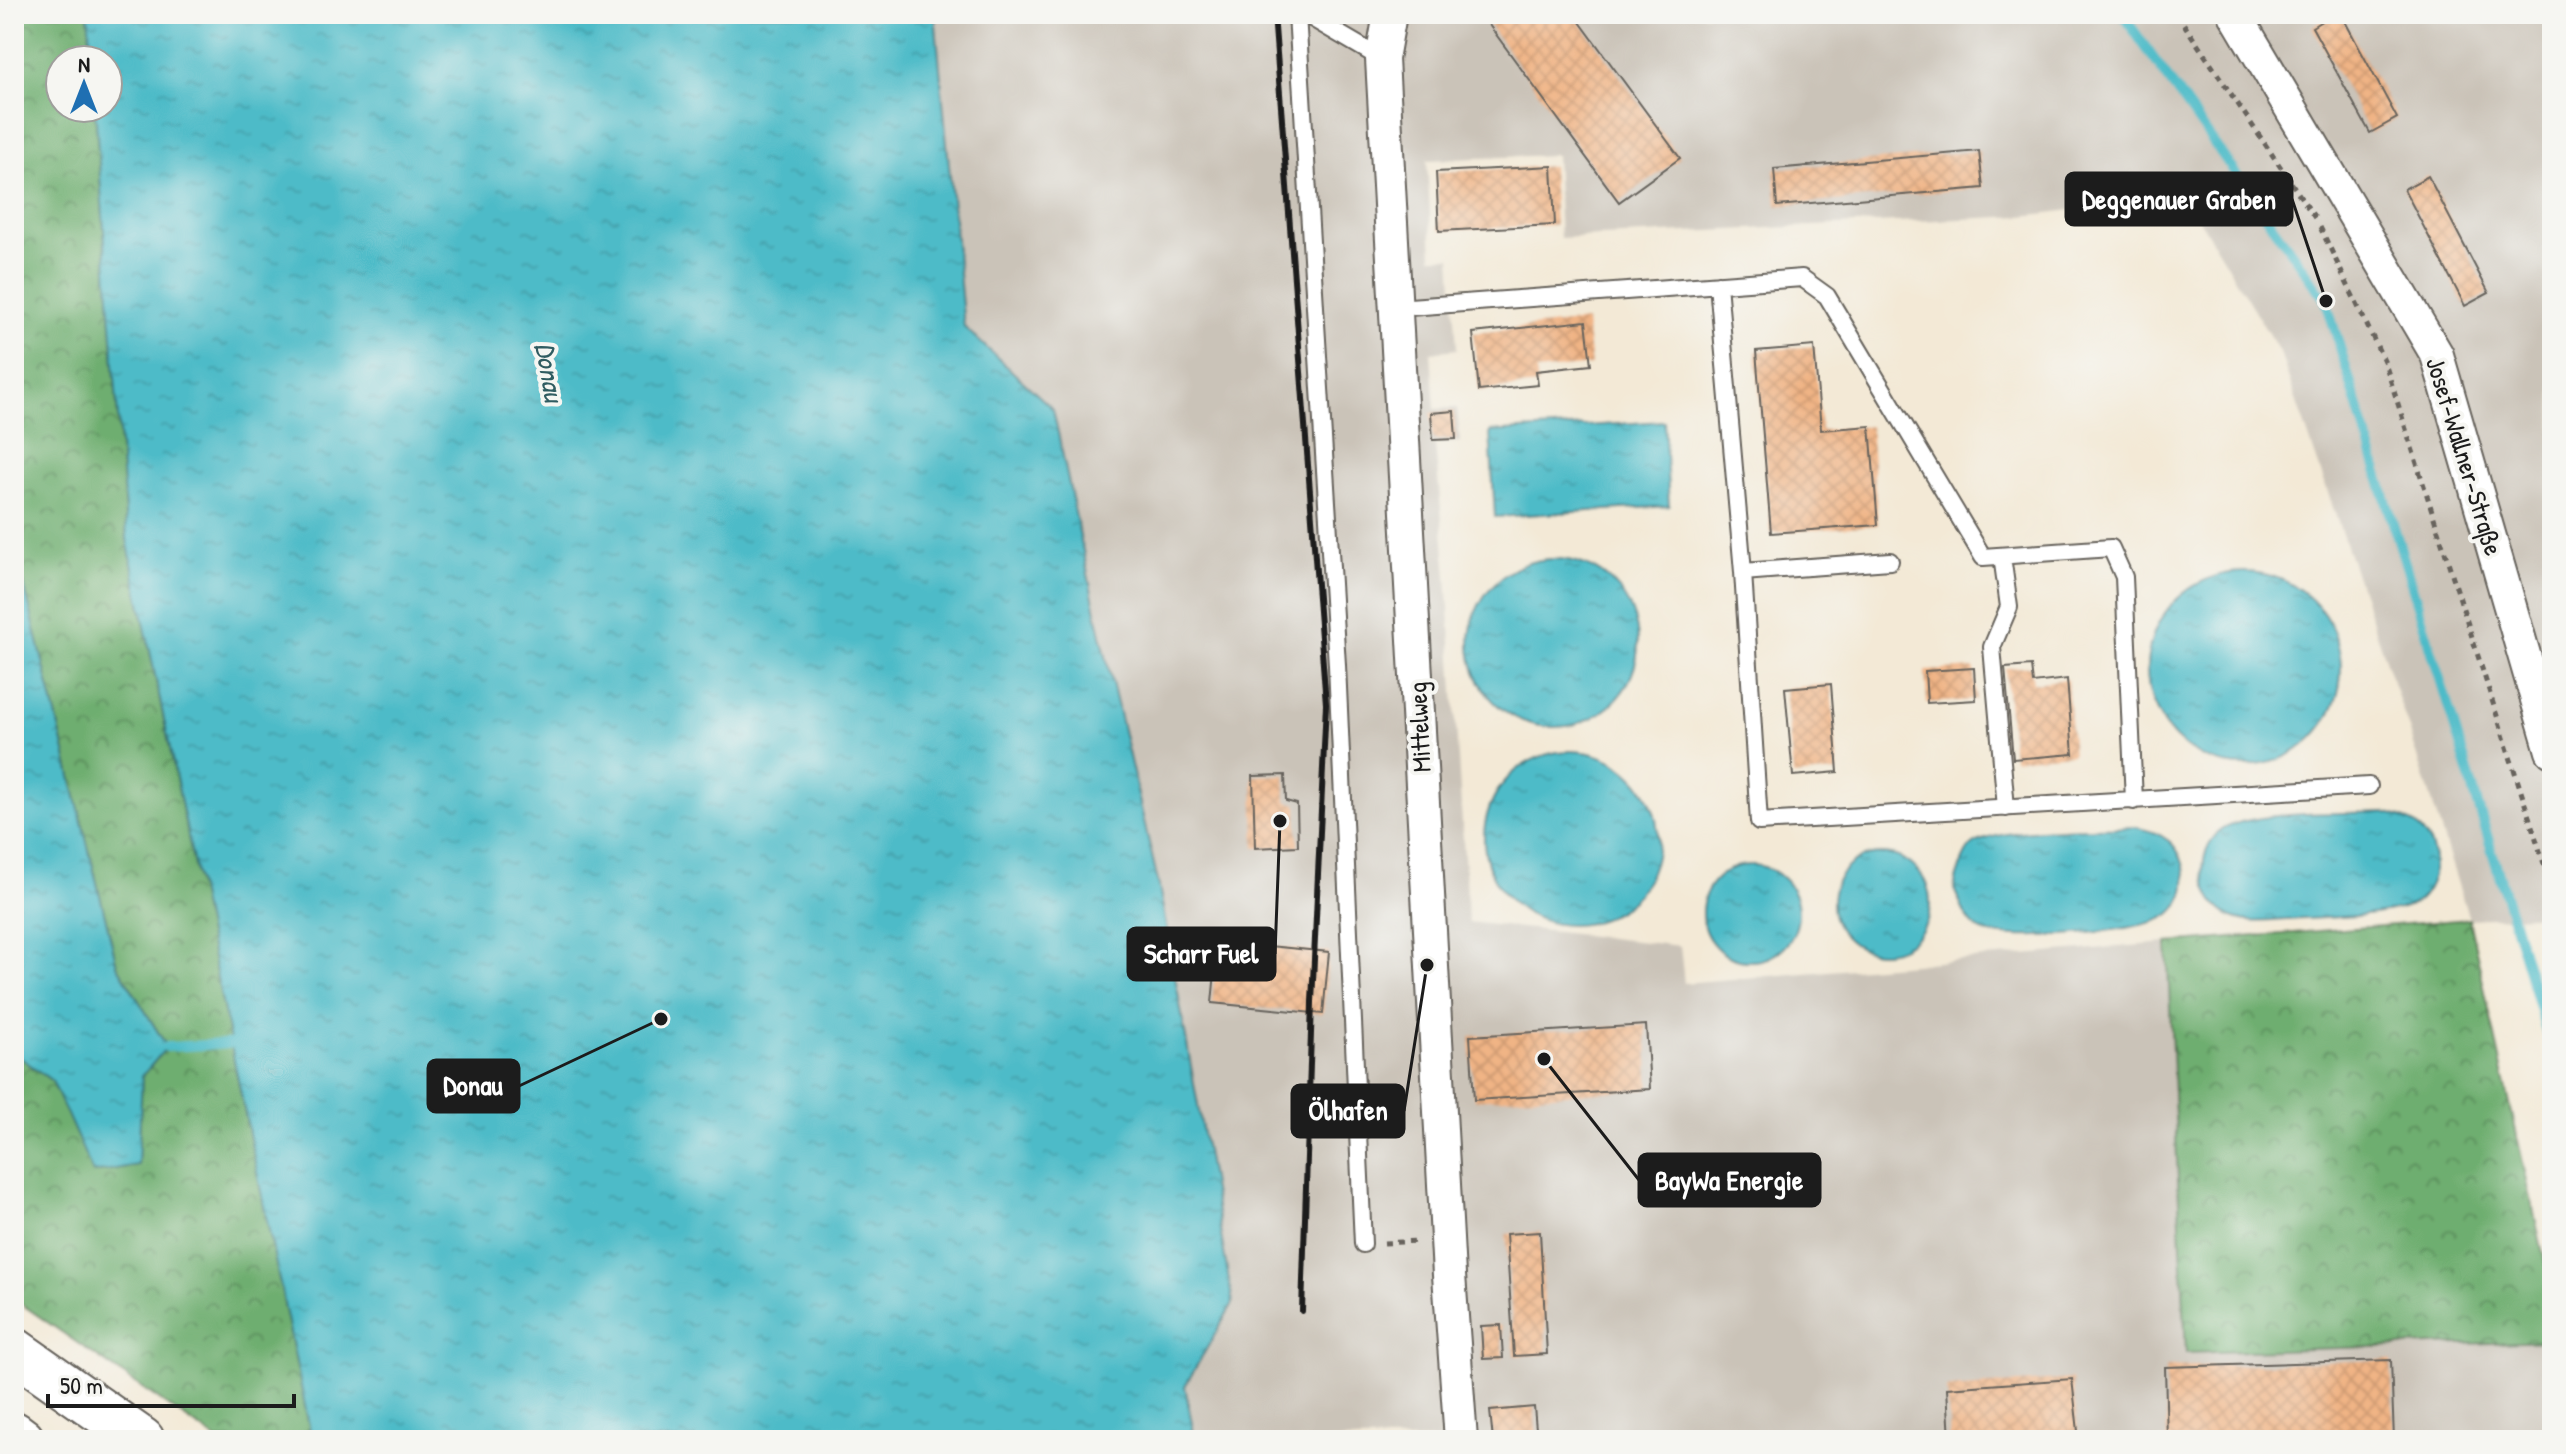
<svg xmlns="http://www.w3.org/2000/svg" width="2566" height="1454" font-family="'Patrick Hand',sans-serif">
<defs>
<pattern id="forest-crowns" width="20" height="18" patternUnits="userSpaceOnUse" patternTransform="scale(2)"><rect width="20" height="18" fill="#6eae70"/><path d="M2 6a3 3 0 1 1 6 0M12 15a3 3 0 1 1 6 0" fill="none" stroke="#5a8d5b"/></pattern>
<pattern id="water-ripples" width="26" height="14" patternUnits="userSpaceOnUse" patternTransform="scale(2)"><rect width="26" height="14" fill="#4ebbc8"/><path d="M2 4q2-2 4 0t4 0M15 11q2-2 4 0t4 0" fill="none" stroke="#44a0ab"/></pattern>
<pattern id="building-cross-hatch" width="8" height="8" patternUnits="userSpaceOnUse" patternTransform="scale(2)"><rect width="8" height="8" fill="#f0b485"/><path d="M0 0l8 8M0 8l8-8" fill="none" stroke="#cd9a72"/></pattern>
</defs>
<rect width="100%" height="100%" fill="#f6f6f2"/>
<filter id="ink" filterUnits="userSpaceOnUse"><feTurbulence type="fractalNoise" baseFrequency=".0125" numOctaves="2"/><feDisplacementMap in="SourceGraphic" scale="16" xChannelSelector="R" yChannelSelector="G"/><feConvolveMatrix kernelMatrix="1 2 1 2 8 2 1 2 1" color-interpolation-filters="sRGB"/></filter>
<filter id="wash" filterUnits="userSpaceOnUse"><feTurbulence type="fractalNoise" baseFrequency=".006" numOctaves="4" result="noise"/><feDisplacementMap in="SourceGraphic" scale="32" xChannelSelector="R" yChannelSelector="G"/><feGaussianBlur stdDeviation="1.8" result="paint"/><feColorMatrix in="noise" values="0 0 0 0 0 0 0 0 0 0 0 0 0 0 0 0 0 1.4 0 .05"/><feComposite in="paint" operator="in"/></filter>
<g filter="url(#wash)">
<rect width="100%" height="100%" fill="#f3e9d6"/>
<!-- industrial -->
<path fill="#cac3b8" d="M935,14H2552V921L2550,915L2469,919L2410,732L2280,353L2185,196L2023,216L1560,238L1556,155L1427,160L1432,257H1451L1457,349L1431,352L1435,409L1457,408L1460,442L1435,444L1447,576L1468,922L1680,946L1684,983L2167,943L2186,1353L2552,1341V1440H1195L1185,1386L1233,1303L1159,886L1099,626L1053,409L964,328Z"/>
<!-- forest -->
<path fill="url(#forest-crowns)" stroke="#456546" stroke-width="2" d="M14,14H88L92,60H60V108H95L127,539L312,1440H217L14,1299V1053L52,1081L94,1173L138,1165L142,1076L167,1047L117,965L23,580L14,501Z
M2469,919L2552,1294V1341L2186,1353L2167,943Z"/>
<!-- water -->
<path fill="url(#water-ripples)" stroke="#356c72" stroke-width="2" d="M88,14H935L964,327L1053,409L1099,626L1159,886L1233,1303L1185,1386L1195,1440H312L127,539L95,108H108V60H92Z
M1664,421L1669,506L1495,517L1490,432Z
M14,501L23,580L117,965L167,1047L142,1076L138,1165L93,1173L52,1081L14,1053Z
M1470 643a84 84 0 1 1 168 0a84 84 0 1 1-168 0Z
M2147 669a97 97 0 1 1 194 0a97 97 0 1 1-194 0Z
M1484 838a87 87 0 1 1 174 0a87 87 0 1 1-174 0Z
M2384,812C2406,817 2420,824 2431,845C2435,855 2434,865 2433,875C2431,884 2425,895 2418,901C2391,919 2320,917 2286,920C2269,921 2249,924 2232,917C2200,903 2192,851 2222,830C2252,810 2345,814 2384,812Z
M2135,827C2147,830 2158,832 2169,841C2190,859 2192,900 2167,916C2144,932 2003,944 1980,930C1965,921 1961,904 1954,889C1956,878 1964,850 1974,844C2004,826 2097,829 2135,827Z
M1832 903a49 49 0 1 1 98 0a49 49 0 1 1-98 0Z
M1702 913a48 48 0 1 1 96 0a48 48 0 1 1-96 0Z"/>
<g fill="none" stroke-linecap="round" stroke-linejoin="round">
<!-- stream -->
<path stroke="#4ebbc8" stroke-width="10" d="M2122,14L2326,301L2552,1050
M167,1047L245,1043"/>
</g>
<g id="blocks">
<!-- building -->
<path fill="url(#building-cross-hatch)" d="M1481,14H1574L1680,158L1619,202Z
M2333,14H2341L2397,118L2370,133L2312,27Z
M1979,151L1983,188L1777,206L1774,169Z
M1552,166L1555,225L1439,231L1436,172Z
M2428,176L2489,293L2465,306L2404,189Z
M1586,321L1591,365L1536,371L1538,385L1479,391L1473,333Z
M1814,346L1821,430L1870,426L1878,525L1771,533L1756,351Z
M1454,411L1456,439L1433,440L1431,413Z
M2031,666L2033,683L2067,679L2073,754L2013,759L2005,668Z
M1974,668L1976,700L1927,703L1925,671Z
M1831,684L1838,772L1793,776L1785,688Z
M1285,775L1286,801L1297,804L1298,846L1255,848L1253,776Z
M1218,941L1329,952L1323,1014L1212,1003Z
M1646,1025L1650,1089L1474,1100L1470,1036Z
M1540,1232L1547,1354L1514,1356L1506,1234Z
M1501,1325L1503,1358L1483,1359L1481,1326Z
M2391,1360L2394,1440H2167L2165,1367Z
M2072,1379L2079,1440H1950L1947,1388Z
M1534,1407L1537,1440H1493L1490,1411Z"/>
</g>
</g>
<g filter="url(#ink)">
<use href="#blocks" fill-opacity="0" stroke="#67645d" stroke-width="2"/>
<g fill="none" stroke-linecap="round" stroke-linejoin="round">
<!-- service casing -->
<g stroke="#67645d" stroke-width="20">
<path id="service" d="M1297,14L1337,665L1363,1244
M1305,14L1382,59
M1718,284L1743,572L1759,822L2369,786
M1396,308L1802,278L1827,296L1983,557L2111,548L2124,577L2134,801
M2002,556L2009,607L1992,647L2006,808
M1743,572L1890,561"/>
</g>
<!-- minor casing -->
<g stroke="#67645d" stroke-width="36">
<path id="minor" d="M1390,14L1382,59L1449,1275L1461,1440
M2235,14L2437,355L2552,751"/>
</g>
<!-- motorway casing -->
<g stroke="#67645d" stroke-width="48">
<path id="motorway" d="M14,1350L142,1440
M14,1434L22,1440"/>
</g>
<!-- path -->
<path stroke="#67645d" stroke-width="5" stroke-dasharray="6 6" stroke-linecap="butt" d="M2177,14L2315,218
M2320,227L2385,363L2552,889
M1384,1243L1418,1241"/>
<!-- service -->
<use href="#service" stroke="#fff" stroke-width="16"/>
<!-- minor -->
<use href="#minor" stroke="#fff" stroke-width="32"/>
<!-- motorway -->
<use href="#motorway" stroke="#fff" stroke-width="44"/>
<!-- rail -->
<path stroke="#1c1c1c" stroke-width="6" d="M1274,14L1326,704L1312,1002L1302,1311"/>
</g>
</g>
<g text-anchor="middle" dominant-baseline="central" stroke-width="8" stroke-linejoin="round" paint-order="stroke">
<!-- street labels -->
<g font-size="26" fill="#1c1c1c" stroke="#f6f6f2">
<text transform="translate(2465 456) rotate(73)">Josef-Wallner-Straße</text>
<text transform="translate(1419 727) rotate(-93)">Mittelweg</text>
</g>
<!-- water labels -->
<g font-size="28" font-style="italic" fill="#305c61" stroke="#f6f6f2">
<text transform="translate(550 372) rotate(80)">Donau</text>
</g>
</g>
<!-- callouts -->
<path fill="none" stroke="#1c1c1c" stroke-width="3" d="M2326 301L2292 199M1280 821L1275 954M661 1019L519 1086M1427 965L1404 1111M1544 1059L1639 1180"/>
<g fill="#1c1c1c" stroke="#f6f6f2" stroke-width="3">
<circle cx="2326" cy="301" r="8"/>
<circle cx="1280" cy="821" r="8"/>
<circle cx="661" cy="1019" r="8"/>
<circle cx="1427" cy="965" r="8"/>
<circle cx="1544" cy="1059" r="8"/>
</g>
<g fill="#1c1c1c" stroke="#1c1c1c" stroke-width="3">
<rect x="2066" y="173" width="226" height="52" rx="8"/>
<rect x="1128" y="928" width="147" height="52" rx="8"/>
<rect x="428" y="1060" width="91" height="52" rx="8"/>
<rect x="1292" y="1085" width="112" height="52" rx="8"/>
<rect x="1639" y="1154" width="181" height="52" rx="8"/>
</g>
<g font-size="28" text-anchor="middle" font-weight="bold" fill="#fff">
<text x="2179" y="209">Deggenauer Graben</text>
<text x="1201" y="963">Scharr Fuel</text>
<text x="473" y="1095">Donau</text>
<text x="1348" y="1120">Ölhafen</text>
<text x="1729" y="1190">BayWa Energie</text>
</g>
<!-- margin -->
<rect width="2566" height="1454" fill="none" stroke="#f6f6f2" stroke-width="48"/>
<!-- north arrow -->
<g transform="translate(84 84)"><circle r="38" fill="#f6f6f2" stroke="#9f9f9c" stroke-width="2"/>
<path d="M0-6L14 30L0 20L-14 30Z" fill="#1f6fb2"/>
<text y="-12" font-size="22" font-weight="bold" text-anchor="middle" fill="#1c1c1c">N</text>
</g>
<!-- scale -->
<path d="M48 1394v12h246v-12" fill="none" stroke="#1c1c1c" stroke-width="4"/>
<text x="60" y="1394" font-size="24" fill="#1c1c1c" stroke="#f6f6f2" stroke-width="6" paint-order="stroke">50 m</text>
</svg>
